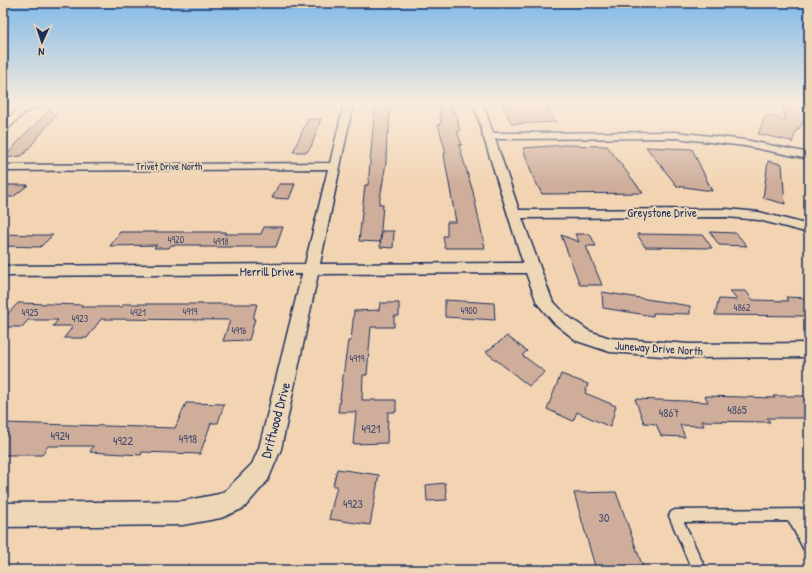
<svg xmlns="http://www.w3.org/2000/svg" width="812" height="573" font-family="'Patrick Hand',sans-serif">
<rect width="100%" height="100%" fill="#f2d4b3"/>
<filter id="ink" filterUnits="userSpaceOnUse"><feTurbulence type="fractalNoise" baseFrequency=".025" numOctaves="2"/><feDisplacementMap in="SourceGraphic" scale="8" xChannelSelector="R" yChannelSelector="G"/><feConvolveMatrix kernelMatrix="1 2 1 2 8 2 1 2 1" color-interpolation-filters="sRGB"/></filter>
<g filter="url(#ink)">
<!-- building -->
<path fill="#cead9b" stroke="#1b2f5e" d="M502,104L545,105L556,122L512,124Z
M782,104L806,106L808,112L799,129H797L792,143L791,141L758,134L766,115L786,120Z
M439,105H452L453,113H456L460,131H457L462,145H459L473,192L485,248H445L443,236H447V222H456L445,161L444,153H446L438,124H441Z
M375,106H390L389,133H387L386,163L379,204H383L380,242L359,241L365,185H368Z
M50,110L56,115L24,154L21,156L4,158L25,134Z
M308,119H321L311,147L307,152H293Z
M564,145L607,146L643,193L542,194L533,177L523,148Z
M646,147L692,149L712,191L677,186Z
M768,161L782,164L785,204L763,198Z
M279,184H295L289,199L272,198Z
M3,185H28L13,197H3Z
M264,227H283L276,247H200L201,245H171L169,248H154L157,245L110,246L120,232H226L224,234H261Z
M382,231H394L393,248L380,247Z
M710,232L736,233L747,246L719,245Z
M3,234L34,235H53L40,247L3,246Z
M575,234H590L596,246H586L602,285H580L561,235L579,242Z
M637,234L703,235L712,248L645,247Z
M730,291H746L753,300L788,301L786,297L809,298V316L715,315L719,299L737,300Z
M602,292L690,306V314L653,313V316L603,308Z
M445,300L494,303L495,320L445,317Z
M18,303L83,305L81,307H122L124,304H257L253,319H255L249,340L223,341L230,320L101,319L87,338H64L73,326H53L58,320H28L22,327H3V319Z
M380,303H399V316H394V327H371L367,375H363L362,400H396V412H388L387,443L353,444L356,412H338L348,341H351L354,311L379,310Z
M507,336L527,351L522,355L545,372L529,386L486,352Z
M561,374L588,384L585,393L616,406L610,427L577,412L573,421L547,409Z
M705,396L775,398L773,396H804L809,401V418H767L770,422L702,421L704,426L680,425L685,437L661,436L656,424L644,423L635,399L708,402Z
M186,403L224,404L218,423H211L200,454L142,452L141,455L90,452L93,446H48L42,455H3V423L175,428Z
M337,469L379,475L370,525L329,519L337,486H333Z
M445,483L447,500L427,501L426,485Z
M616,492L644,570H596L574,493Z"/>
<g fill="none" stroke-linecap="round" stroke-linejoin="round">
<!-- lane casing -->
<g stroke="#1b2f5e" stroke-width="3">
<path id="lane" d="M809,509V521H803L809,532V551L804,550L789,521L684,522L706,570H692L669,516L671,512L675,510Z"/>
</g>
<!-- street casing -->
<g stroke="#1b2f5e" stroke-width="3">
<path id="street" d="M31,104H44L24,113L7,130L3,131V123L18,109Z
M344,104H353L320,264L523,263L484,138L482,136L483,134L474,104H483L493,133L676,132L745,140L809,153V159L745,146L676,138L495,139L519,210L727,209L759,212L809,225V233L759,220L727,217L522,218L552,300L566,315L589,331L610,338L689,344L809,343V357L689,358L610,352L577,341L554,323L537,303L526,273L318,274L281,449L268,480L244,508L221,518L183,525L3,527V503L183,501L219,494L226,490L252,464L259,448L302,274L3,276V266L305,264L328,169L3,171V165L330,163Z"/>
</g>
<!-- lane -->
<use href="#lane" fill="#eed7b7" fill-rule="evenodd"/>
<!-- street -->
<use href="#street" fill="#eed7b7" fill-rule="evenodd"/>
</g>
</g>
<!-- sky -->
<linearGradient id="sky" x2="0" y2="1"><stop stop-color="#81bae8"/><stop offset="0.56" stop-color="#f9ecdd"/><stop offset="1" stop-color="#f9ecdd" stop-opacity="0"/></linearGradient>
<rect width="812" height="185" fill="url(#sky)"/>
<g text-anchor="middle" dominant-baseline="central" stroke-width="4" stroke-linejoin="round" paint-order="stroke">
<!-- far-street labels -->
<g font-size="10" fill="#1b2f5e" stroke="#eed7b7">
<text x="169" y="166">Trivet Drive North</text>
</g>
<!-- number labels -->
<g font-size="10" fill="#484e6d">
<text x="176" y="239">4920</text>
<text x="221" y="241">4918</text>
<text x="742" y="307">4862</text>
<text x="469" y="310">4900</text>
<text x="190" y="311">4919</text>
<text x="30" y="312">4925</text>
<text x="138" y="312">4921</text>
<text x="80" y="318">4923</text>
<text x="239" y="330">4916</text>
<text x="357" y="358">4919</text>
</g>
<!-- street labels -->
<g font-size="12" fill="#1b2f5e" stroke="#eed7b7">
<text x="662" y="212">Greystone Drive</text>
<text x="267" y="271">Merrill Drive</text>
<text transform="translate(659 348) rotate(4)">Juneway Drive North</text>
</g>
<!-- near-number labels -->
<g font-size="12" fill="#484e6d">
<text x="737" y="409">4865</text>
<text x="669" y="412">4867</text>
<text x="371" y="428">4921</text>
<text x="60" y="435">4924</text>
<text x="188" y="438">4918</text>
<text x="123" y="440">4922</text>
<text x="353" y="503">4923</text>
<text x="604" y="517">30</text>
</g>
<!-- near-street labels -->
<g font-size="14" fill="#1b2f5e" stroke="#eed7b7">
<text transform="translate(275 420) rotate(-75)">Driftwood Drive</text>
</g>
</g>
<!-- margin -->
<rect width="812" height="573" fill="none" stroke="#eed7b7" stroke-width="16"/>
<rect x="8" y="8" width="796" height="557" fill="none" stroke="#1b2f5e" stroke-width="1.5" filter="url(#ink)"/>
<!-- north arrow -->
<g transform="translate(42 42) rotate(183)" stroke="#eed7b7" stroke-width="3" paint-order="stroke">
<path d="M0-3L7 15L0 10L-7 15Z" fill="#1b2f5e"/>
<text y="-6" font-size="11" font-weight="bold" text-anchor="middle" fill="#1b2f5e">N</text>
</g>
</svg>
